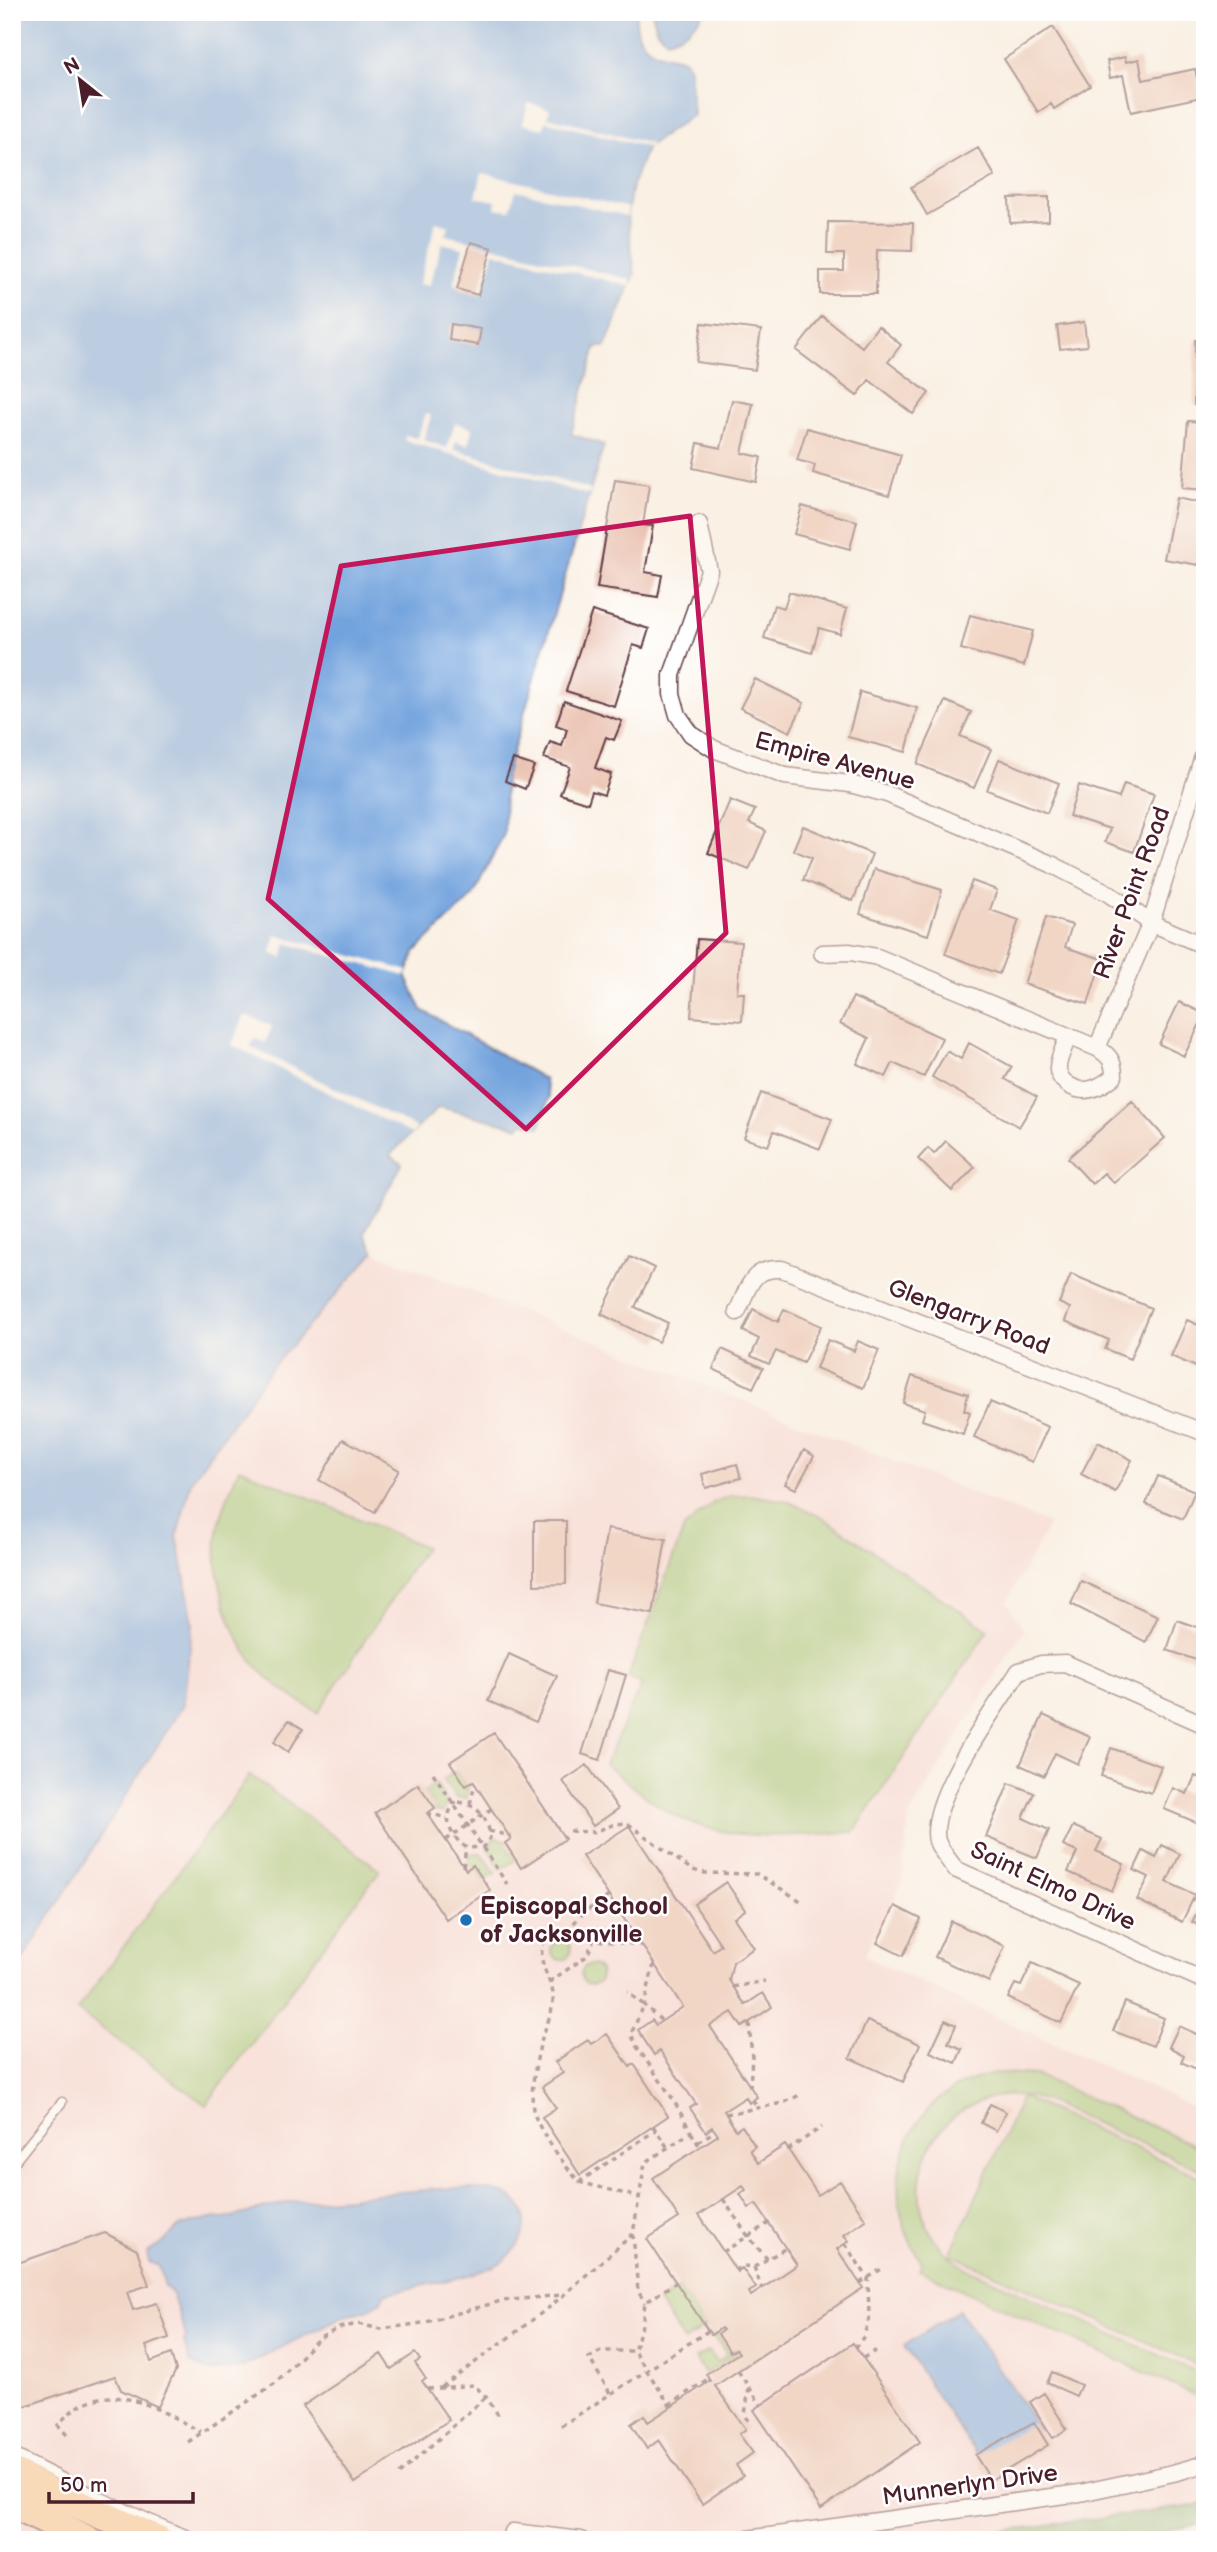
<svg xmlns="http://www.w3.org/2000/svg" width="1217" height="2552" font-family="'Balsamiq Sans',sans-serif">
<rect width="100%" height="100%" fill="#fff"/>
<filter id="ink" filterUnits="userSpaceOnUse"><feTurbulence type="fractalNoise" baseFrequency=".0143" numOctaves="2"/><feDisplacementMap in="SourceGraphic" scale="14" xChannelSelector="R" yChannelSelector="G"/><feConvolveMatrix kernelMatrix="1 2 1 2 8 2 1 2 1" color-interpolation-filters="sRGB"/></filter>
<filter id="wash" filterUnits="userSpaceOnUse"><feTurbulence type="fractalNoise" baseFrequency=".00686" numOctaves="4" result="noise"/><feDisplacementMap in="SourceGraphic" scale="28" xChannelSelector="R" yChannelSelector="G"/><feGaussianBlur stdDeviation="1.57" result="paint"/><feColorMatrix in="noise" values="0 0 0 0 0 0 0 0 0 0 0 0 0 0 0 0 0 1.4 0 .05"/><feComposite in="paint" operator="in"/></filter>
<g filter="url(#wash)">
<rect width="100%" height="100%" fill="#faf0e3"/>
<!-- built -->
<path fill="#f7d0cf" d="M374,1252L1049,1524L1007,1602L1024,1630L909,1816L902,1883L864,1956L1205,2113V2502L1193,2506L931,2540H12V1977L183,1705L193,1623L177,1536L191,1481L272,1367Z"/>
<!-- green -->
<path fill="#9bc06b" stroke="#72704b" stroke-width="2" d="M239,1468L425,1547L318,1713C299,1701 278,1688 262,1672C230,1639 211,1575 218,1530C222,1509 231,1488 239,1468Z
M750,1495L787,1501L824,1518L988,1630L854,1832C792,1835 731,1844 674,1815C652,1804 625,1779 605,1764L642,1684L628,1677L684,1528L714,1502L730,1496Z
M456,1771L466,1786L468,1785L467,1798H456L443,1780Z
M250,1775L380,1870L206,2105L77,2010Z
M436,1784L447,1803L443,1813L431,1810L434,1808L424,1792Z
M494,1837L508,1841L505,1844L516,1860L501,1869L488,1848Z
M481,1853L496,1873L484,1880L474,1865L467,1869L470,1854Z
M551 1950a10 10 0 1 1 20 0a10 10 0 1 1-20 0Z
M581 1975a10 10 0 1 1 20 0a10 10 0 1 1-20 0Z
M1002,2073L1037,2075L1205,2150V2172L1046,2101C938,2065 869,2210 966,2268L1205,2376V2400L919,2270L922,2262C870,2186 907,2085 1002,2073Z
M1022,2097L1205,2179V2368L950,2254Z
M680,2288L705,2327L684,2341L658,2302Z
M718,2334L730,2352L736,2349L737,2353L706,2374L695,2359L708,2351L716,2362L727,2355L714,2336Z"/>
<!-- forest -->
<path fill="#7ca65f" stroke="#636245" stroke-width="2" d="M1205,2502V2524L1169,2530L1168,2539L1161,2540H931L1193,2506Z"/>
<!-- water -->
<path fill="#72a3dd" stroke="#5e6184" stroke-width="2" d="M12,12H636C634,47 653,55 684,59L689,66L693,115L647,147L632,186L627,216L635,274L605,347H596L571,434L604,445L505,778L504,834L473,896L415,952L406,976L422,1010L544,1079L549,1097L540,1127L523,1122L519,1127L439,1107L390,1155L402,1164L364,1233L374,1252L272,1367L191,1481L177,1536L193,1623L183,1705L12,1977Z
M652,12H704C695,26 683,36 667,40L657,31Z
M449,2188C465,2190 487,2187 502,2193C537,2207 528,2241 503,2261C483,2276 412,2287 384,2294L381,2301L367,2310L345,2315L243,2367L212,2372L190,2363L184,2342L186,2336L171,2291L165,2287L159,2266L149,2262L147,2253L164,2242L178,2227L211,2218L224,2219L289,2202L350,2198L377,2194Z
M959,2310L1039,2429L984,2466L904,2346Z"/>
<!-- pier -->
<path fill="#faf0e3" d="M528,103L550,109L547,117L651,144L647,147L546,121L543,129L523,124Z
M482,173L628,208L627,216L516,190L510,210L495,208L496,201L476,197Z
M436,222L449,226L446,235L632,280L630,286L494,252L482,294L454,284L463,248L442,243L429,286L419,284Z
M426,414L431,416L423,440L447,448L455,423L472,428L468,445L456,441L453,449L591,490L589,495L404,440L406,435L417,439Z
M276,935L408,971L406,976L286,943L283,958L271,953Z
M245,1015L272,1026L265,1043L255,1038L250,1047L417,1128L412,1134L232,1045Z"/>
<g id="blocks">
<!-- building -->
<path fill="#e6b6a2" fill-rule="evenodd" d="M1053,27L1090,86L1054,109L1051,104L1038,112L1004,59Z
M1125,57L1126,62L1139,59L1143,80L1195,69L1201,97L1131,112L1123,75L1110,78L1107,61Z
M978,148L995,176L927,215L911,187Z
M1049,197V221L1010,223L1009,198Z
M828,222L913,223L912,251L877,250L876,294H820V271H844V254H827Z
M471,242L492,248L478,295L457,289Z
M822,316L862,347L878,326L901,345L888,362L929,393L913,414L869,380L857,396L796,350Z
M1084,322L1087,346L1060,349L1057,326Z
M702,323L761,330L755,370L696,362Z
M451,324L481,329L478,345L449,340Z
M1195,340H1205V406L1194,405Z
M732,400L753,404L742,453L761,457L756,482L693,468L698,443L721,448Z
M1188,421L1205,422V490L1182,488Z
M807,428L901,455L889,495L813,473L815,465L797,460Z
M615,480L649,485L643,525L653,526L645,572L662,575L658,597L597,588Z
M1176,498L1205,504V533L1199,565L1164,559Z
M802,506L857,521L850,549L794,534Z
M789,592L847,609L840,634L819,628L812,653L764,638L774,605L784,608Z
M592,611L649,629L643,648L633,645L614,706L566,691Z
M970,615L1033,631L1024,666L961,649Z
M755,679L804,703L790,732L740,708Z
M860,692L917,708L906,752L848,737Z
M564,701L622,721L614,740L606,737L595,768L611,774L604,795L592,791L588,803L560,794L570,767L544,758L550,742L562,746L567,729L556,725Z
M945,701L971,712L960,736L991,749L974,788L917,764Z
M513,759L534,766L525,789L505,781Z
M999,759L1059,783L1047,813L987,790Z
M1124,784L1154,794L1134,852L1105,842L1110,829L1069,816L1079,785L1119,798Z
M730,800L755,810L749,823L766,831L749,870L708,853Z
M803,826L872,854L853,901L803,880L812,858L793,850Z
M874,869L942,890L928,935L860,914Z
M972,881L997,890L990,910L1019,920L999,974L945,954Z
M1046,917L1072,925L1065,947L1102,959L1088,1004L1024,984Z
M697,939L741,942L737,993H744L742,1021L691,1017Z
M853,997L942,1038L924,1077L893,1063L886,1077L857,1064L869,1038L840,1024Z
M1179,1002L1205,1014L1184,1056L1159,1044Z
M969,1043L1012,1067L1005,1079L1037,1097L1019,1127L932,1077L947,1051L961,1059Z
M761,1093L832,1119L820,1149L774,1131L768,1146L744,1138Z
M1132,1101L1165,1138L1114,1183L1104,1173L1092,1184L1068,1158Z
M946,1141L975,1167L952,1191L918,1159L928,1148L934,1154Z
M629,1256L654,1268L635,1307L668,1323L658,1342L601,1314Z
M1071,1274L1151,1308L1130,1359L1105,1349L1109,1340L1065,1321L1070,1308L1059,1303Z
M753,1309L778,1322L784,1309L821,1326L803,1363L776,1351L769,1364L751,1356L759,1339L743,1331Z
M1187,1320L1205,1328V1371L1171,1356Z
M828,1340L854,1351L858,1341L879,1350L863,1388L816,1368Z
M722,1349L763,1368L753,1388L713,1369Z
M912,1376L968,1394L964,1410L970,1412L963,1434L922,1420L925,1410L903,1403Z
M990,1402L1048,1427L1032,1462L974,1437Z
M343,1439L399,1470L375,1512L319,1480Z
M1098,1442L1132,1460L1115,1492L1081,1474Z
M804,1450L814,1456L796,1489L785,1484Z
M737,1464L741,1478L706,1488L702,1474Z
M1158,1476L1195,1491L1183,1519L1146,1504Z
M534,1521H566V1584L534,1585Z
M607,1529L666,1539L653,1614L594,1603Z
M1081,1581L1158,1616L1146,1642L1071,1604Z
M1177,1620L1205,1630V1663L1167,1650Z
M509,1654L557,1676L536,1722L488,1701Z
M608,1670L626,1675L600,1760L582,1754Z
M1043,1715L1090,1737L1078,1764L1055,1753L1044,1776L1020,1765Z
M289,1720L303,1729L288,1752L274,1742Z
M494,1733L565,1839L521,1868L505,1843L511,1839L475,1784L473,1781L466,1786L450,1762Z
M1111,1748L1161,1766L1151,1793L1101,1776Z
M587,1765L618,1809L593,1826L563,1781Z
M1195,1776L1205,1780V1826L1164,1809L1173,1788L1187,1794Z
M1009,1783L1034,1793L1023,1818L1049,1830L1037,1858L986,1837Z
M418,1784L435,1808L427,1813L466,1870L473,1865L490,1890L446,1919L375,1813Z
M629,1826L713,1951L721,1945L694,1904L726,1882L745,1910L734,1918L754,1948L733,1962L729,1980L745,2005L763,1993L772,2007L742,2027L732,2012L710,2026L757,2097L749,2103L746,2097L724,2111L736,2130L742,2126L755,2146L750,2150L758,2163L785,2145L818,2195L840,2181L866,2220L844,2235L849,2241L837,2249L863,2288L715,2386L746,2429L739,2434L753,2453L736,2465L743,2476L702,2504L659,2440L647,2449L631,2424L644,2415L648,2422L671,2407L710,2381L706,2374L739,2353L736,2349L730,2352L718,2334L723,2330L721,2328L711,2335L647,2239L679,2218L653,2178L718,2135L712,2127L706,2132L690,2108L696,2104L660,2051L654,2055L638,2030L652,2020L656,2025L683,2007L582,1856ZM743,2186L746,2190L740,2194L749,2208L756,2204L797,2265L751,2296L749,2292L756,2288L742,2268L737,2272L699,2215Z
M1073,1826L1102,1839L1096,1851L1124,1864L1112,1891L1068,1872L1077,1852L1063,1846Z
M1162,1845L1180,1854L1167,1882L1195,1895L1182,1922L1137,1900L1149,1877L1134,1870L1143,1851L1156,1858Z
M1205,1897V1928L1192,1922Z
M895,1906L921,1919L903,1956L877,1943Z
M951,1921L1005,1946L989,1982L935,1957Z
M1032,1963L1079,1985L1061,2023L1008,1998L1015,1984L1021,1986Z
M1125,2002L1164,2018L1153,2046L1113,2031Z
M945,2020L956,2025L948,2043L962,2049L956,2063L930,2052Z
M867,2021L920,2044L903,2082L850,2058Z
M1179,2026L1205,2038V2073L1181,2062L1184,2055L1169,2047Z
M607,2034L630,2067L634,2064L668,2116L580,2175L542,2117L556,2108L542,2087L563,2073L555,2062L588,2040L591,2044Z
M990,2104L1006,2112L996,2131L981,2123Z
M105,2233L137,2250L149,2285L127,2292L133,2310L157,2303L169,2338L146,2346L151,2362L171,2354L176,2370L158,2407L121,2390L115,2376L13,2410L12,2265Z
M853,2343L920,2442L821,2509L754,2410Z
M415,2353L420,2360L415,2363L426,2379L422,2381L449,2420L355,2483L303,2406L381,2354L391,2369Z
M1052,2372L1081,2385L1076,2396L1047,2383Z
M1044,2393L1067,2429L1053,2438L1030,2402Z
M1034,2422L1048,2445L991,2480L975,2455Z"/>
</g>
</g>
<g filter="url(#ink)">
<use href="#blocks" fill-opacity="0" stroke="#643e47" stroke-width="2"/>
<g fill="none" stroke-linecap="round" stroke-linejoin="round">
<!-- lane casing -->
<g stroke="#643e47" stroke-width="11">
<path id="lane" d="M12,2165L62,2102
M12,2452C74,2484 136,2515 201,2540"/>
</g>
<!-- street casing -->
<g stroke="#643e47" stroke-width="19">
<path id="street" d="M699,524L709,571L672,675V694L678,715L691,734L714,749L785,776L850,784L887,794L1051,864L1106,892L1151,923L1205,946
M822,953L850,952L877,957L1097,1048C1109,1055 1114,1061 1114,1076C1100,1088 1084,1096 1067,1084C1063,1081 1059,1076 1058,1070C1057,1060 1065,1046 1068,1037
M1097,1048L1151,923L1205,750
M737,1312C749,1288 750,1267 782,1269L1205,1433
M1205,1725L1065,1663L1041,1664L1019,1671C996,1707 927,1800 937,1841C940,1850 950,1861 955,1869L1205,1981
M509,2540L513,2532L581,2540
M740,2540L1080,2493L1173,2473L1205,2464"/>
</g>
<!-- highway casing -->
<g stroke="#643e47" stroke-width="32">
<path id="highway" d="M12,2472L48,2491L158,2540
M12,2503L87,2540"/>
</g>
<!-- path -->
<path stroke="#643e47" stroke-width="3.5" stroke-dasharray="5 5" stroke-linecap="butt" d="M433,1773L507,1884
M459,1802C478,1805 489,1819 490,1838L483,1847L467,1848C451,1837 442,1821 454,1803Z
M470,1804L475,1784
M427,1813L447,1818
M489,1831L510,1836
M570,1831L594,1832L615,1824L627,1823L692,1870L705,1873L757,1874L804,1903
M446,1840L491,1809
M463,1867L466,1848
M609,1896L583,1913L566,1932L603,1941L642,1945
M554,1923C543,1941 537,1952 546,1973C548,1979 552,1987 553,1993C555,2011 544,2028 540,2045C536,2064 530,2089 533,2109C537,2130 565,2165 579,2182L656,2130
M654,1964L644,2005L662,2021
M549,1982L587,1956L594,1939
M733,1987L765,1981
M749,2023L752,2057L750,2087
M753,2100L758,2109
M726,2114L783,2103L802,2094
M653,2126L668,2148
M691,2132L700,2147
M698,2142L715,2131
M788,2150L822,2127
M579,2182L638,2197
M723,2199L748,2236L768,2260
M633,2234L638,2291L645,2303
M845,2244L868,2278L869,2318L864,2336L856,2347
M723,2252L769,2223
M754,2267L762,2289
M735,2270L744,2266L754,2267L786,2248
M860,2283L883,2268
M863,2358L879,2349
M738,2371L749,2387L745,2415L749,2421
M442,2387L551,2306L633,2234L645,2163L691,2132L673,2099L637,2047L631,2034L644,2005L627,1992
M749,2387L761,2405
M428,2389L474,2385L486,2397L501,2419
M610,2393L589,2358L601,2351H634
M669,2405L708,2379
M671,2407L634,2351L642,2325L645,2303L676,2282
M561,2426L708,2331
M67,2435L58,2425C102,2372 152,2406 201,2432
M188,2442L274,2384L318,2339L339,2328L358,2324L381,2329L423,2323L501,2301L562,2295
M399,2474L486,2397"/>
<!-- lane -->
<use href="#lane" stroke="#fff" stroke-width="8"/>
<!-- street -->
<use href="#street" stroke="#fff" stroke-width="16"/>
<!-- highway -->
<use href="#highway" stroke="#f6be86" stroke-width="28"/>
</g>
</g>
<!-- marked area -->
<path d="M0 0H1217V2552H0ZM690,516L726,933L526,1129L268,899L341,566Z" fill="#faf0e3" fill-opacity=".55" fill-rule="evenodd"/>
<path fill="none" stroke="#c2185b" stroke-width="5" stroke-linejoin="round" d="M690,516L726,933L526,1129L268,899L341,566Z"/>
<!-- markers -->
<circle fill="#1f6fb2" stroke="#fff" stroke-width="2.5" cx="466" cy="1920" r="7"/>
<g text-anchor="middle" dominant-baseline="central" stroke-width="5" stroke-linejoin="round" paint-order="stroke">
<!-- street labels -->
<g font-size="24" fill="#4a1f2b" stroke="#fff">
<text transform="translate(835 761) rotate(15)">Empire Avenue</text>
<text transform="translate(1132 893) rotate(-70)">River Point Road</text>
<text transform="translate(969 1317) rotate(21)">Glengarry Road</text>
<text transform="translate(1053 1886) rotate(25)">Saint Elmo Drive</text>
<text transform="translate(970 2485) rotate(-8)">Munnerlyn Drive</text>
</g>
<!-- poi labels -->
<g font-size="24" font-weight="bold" fill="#4a1f2b" stroke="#fff" text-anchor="start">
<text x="480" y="1906">Episcopal School<tspan x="480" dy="28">of Jacksonville</tspan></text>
</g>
</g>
<!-- margin -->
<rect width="1217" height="2552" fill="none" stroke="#fff" stroke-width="42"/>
<!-- north arrow -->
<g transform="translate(80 80) rotate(330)" stroke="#ffffff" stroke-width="5" paint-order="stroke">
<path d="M0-5L12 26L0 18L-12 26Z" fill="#4a1f2b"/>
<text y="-10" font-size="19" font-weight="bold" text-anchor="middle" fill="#4a1f2b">N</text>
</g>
<!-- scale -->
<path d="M49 2492v10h144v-10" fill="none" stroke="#4a1f2b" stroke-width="3.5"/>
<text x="60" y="2492" font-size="21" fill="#4a1f2b" stroke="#ffffff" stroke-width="5" paint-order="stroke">50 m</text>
</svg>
